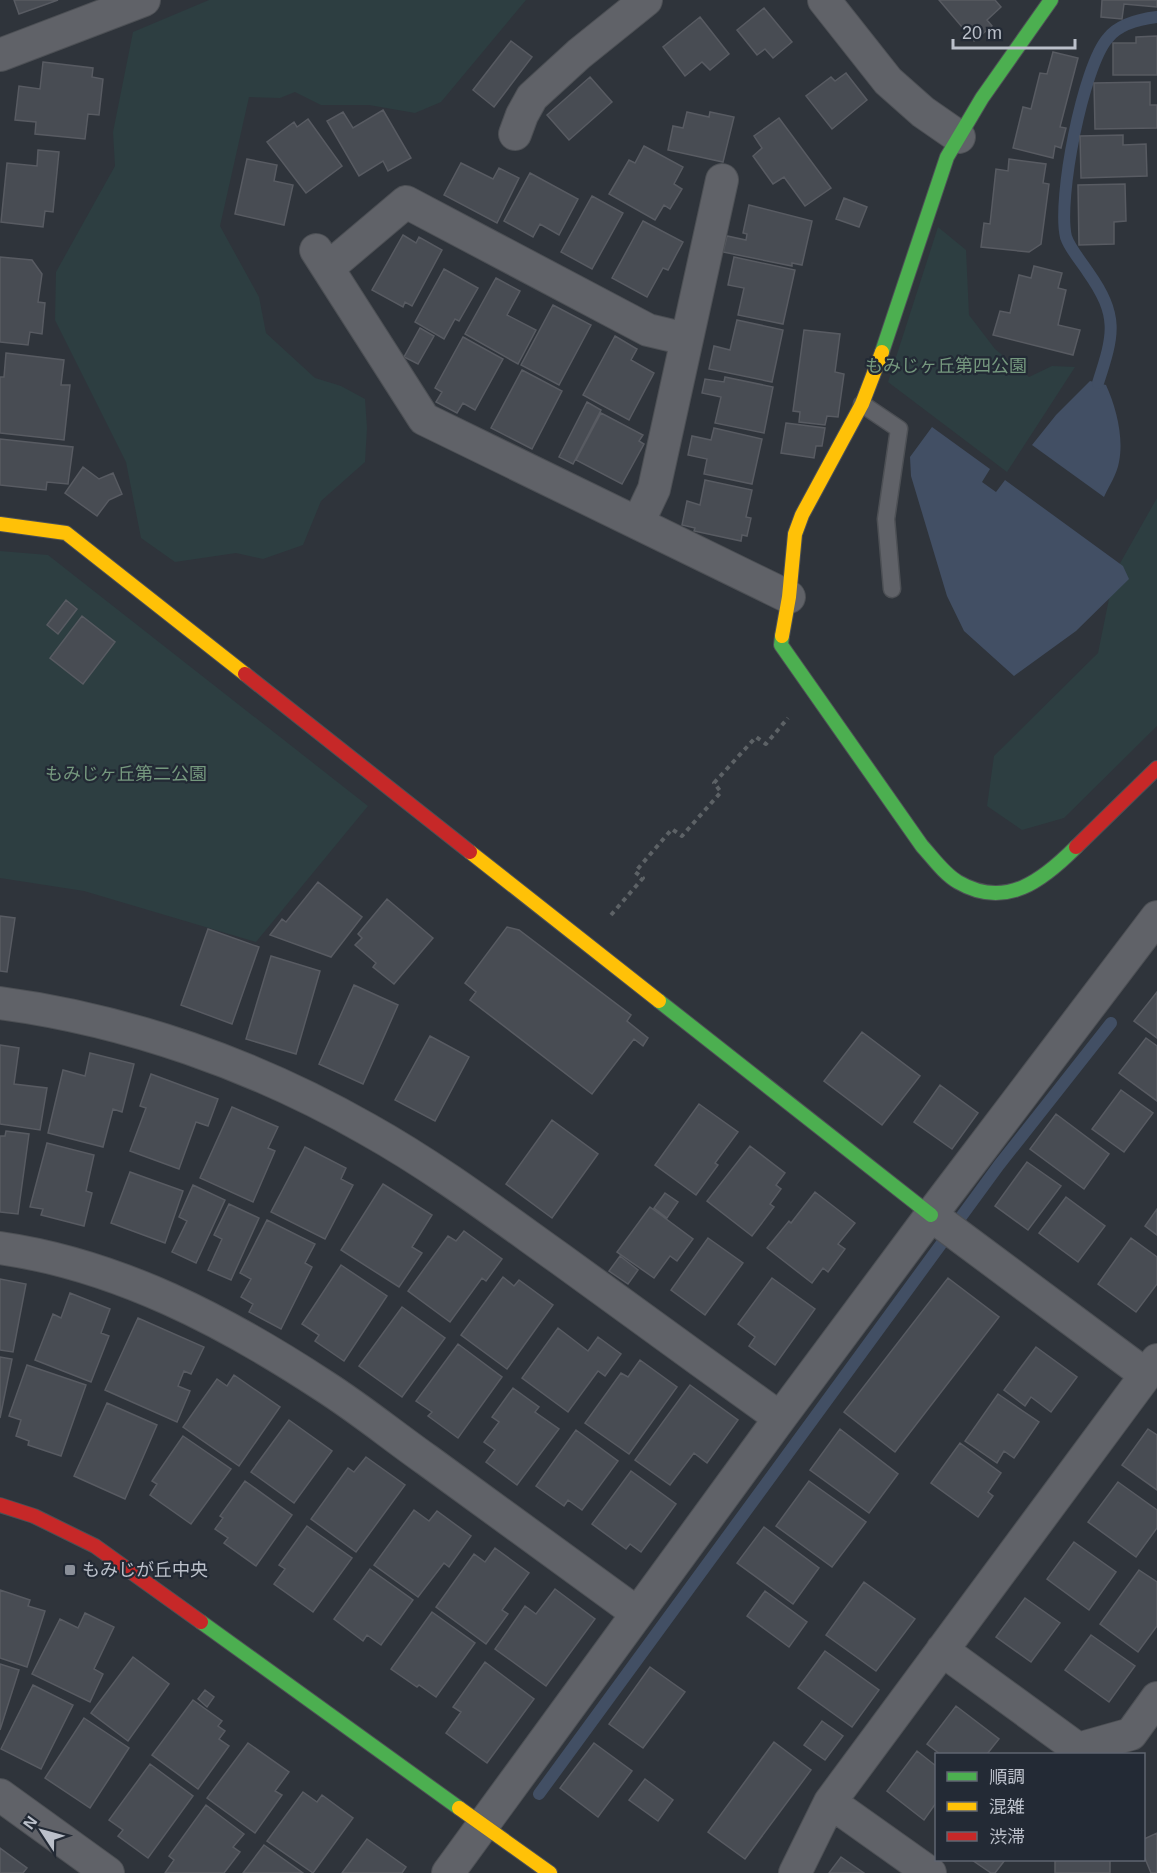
<svg xmlns="http://www.w3.org/2000/svg" width="1157" height="1873" font-family="Helvetica,'Noto Sans JP',sans-serif">
<rect width="100%" height="100%" fill="#2f343b"/>
<!-- green -->
<path fill="#2d3e41" d="M209,0H526L441,102L415,113L369,105H321L295,92L280,98L249,97L220,226L259,297L266,333L315,378L341,386L365,399L367,428L365,462L321,501L303,545L263,559L236,553L175,562L141,538L126,462L55,320L56,272L115,166L113,132L133,32Z
M938,227L966,250L969,315L995,349L1029,377L1052,366L1075,367L1007,472L888,382Z
M1157,498V726L1064,818L1022,830L987,806L994,756L1098,653L1114,574Z
M0,551L48,555L368,806L256,942L84,891L0,878Z"/>
<!-- water -->
<path fill="#424f64" d="M1090,381L1106,385C1116,407 1124,437 1119,462C1117,474 1109,486 1104,497L1032,445L1056,415Z
M932,427L990,469L982,482L996,492L1005,480L1123,566L1129,579L1076,631L1014,676L964,631L947,596L911,476L910,457Z"/>
<g fill="none" stroke-linecap="round" stroke-linejoin="round">
<!-- stream -->
<path stroke="#424f64" stroke-width="12" d="M1098,383C1114,334 1119,316 1088,272C1081,261 1070,249 1066,237C1057,200 1083,66 1108,38C1119,24 1140,19 1157,17
M539,1794L999,1165L1111,1023"/>
</g>
<!-- building -->
<path fill="#484c53" stroke="#585b62" stroke-width="1.5" d="M14,0H58L19,14Z
M939,0H995L1001,7L987,20L992,26L974,41Z
M1102,0H1157V7L1124,4L1122,19L1101,17Z
M764,8L792,42L773,58L765,49L757,55L737,30Z
M700,17L729,54L710,70L702,62L685,76L663,47Z
M1157,36V75H1113V43H1136V37Z
M511,41L532,57L494,107L473,90Z
M1053,52L1078,58L1060,127L1066,128L1061,148L1055,146L1053,158L1013,148L1023,107L1031,109L1040,73L1047,74Z
M43,62L93,68L92,77L103,79L99,115L88,114L85,139L35,134L36,122L15,120L19,86L40,89Z
M846,73L867,100L832,129L806,96L831,77L835,81Z
M590,77L612,102L569,140L547,115Z
M1150,82V105H1157V128L1095,129L1094,83Z
M383,110L411,158L388,171L383,161L359,176L327,121L343,112L353,128Z
M687,112L709,117L710,112L734,117L723,162L668,150L673,126L683,128Z
M779,118L831,188L805,206L784,177L773,184L753,156L762,148L754,136Z
M308,119L342,166L306,193L267,142L294,122L297,127Z
M1123,135V145L1146,144L1147,176L1081,178L1080,136Z
M644,146L683,167L674,184L682,189L670,209L664,205L655,220L609,194L629,160L635,163Z
M38,150L59,152L53,212L45,211L43,227L1,222L7,163L37,166Z
M247,159L277,165L274,181L293,185L284,225L235,214Z
M1009,159L1046,164L1043,183L1049,184L1041,244L1029,252L981,247L984,223L990,224L996,169L1008,171Z
M461,163L493,179L499,168L519,178L497,223L444,195Z
M530,173L578,199L559,235L540,224L533,237L504,221Z
M1125,184L1126,221L1114,222V244L1079,245L1078,185Z
M592,196L623,213L592,269L561,252Z
M844,198L867,207L859,227L836,219Z
M749,205L812,221L802,265L792,263V266L723,252L727,236L746,240L747,234L743,233Z
M643,221L683,242L668,270L663,268L647,297L612,278Z
M403,235L416,243L419,237L442,250L412,306L405,302L403,307L372,290Z
M0,257L32,260L42,274L38,302L45,303L42,334L30,332L28,345L0,342Z
M734,257L795,270L783,324L738,315L744,288L728,285Z
M1034,266L1062,273L1058,288L1066,290L1058,325L1080,330L1073,355L993,335L1000,311L1010,313L1019,275L1031,278Z
M444,269L478,288L459,321L455,319L444,339L415,322Z
M496,278L520,291L507,315L536,330L518,364L465,334Z
M553,305L591,325L559,385L521,365Z
M737,320L783,330L772,382L709,369L714,346L730,350Z
M420,328L434,336L418,364L404,357Z
M804,330L840,334L835,372L844,374L838,417L827,416L825,425L799,422L800,412L793,411Z
M615,336L637,349L631,360L654,373L629,420L583,395Z
M463,337L503,359L475,410L463,403L457,413L436,402L442,392L435,388Z
M6,353L64,360L61,385H70L64,440L0,433V377H4Z
M522,370L562,391L532,449L491,428Z
M725,377L773,387L764,433L715,423L721,397L702,393L705,379L724,382Z
M587,402L601,410L573,464L559,457Z
M601,413L643,435L639,441L644,444L622,484L576,460Z
M786,423L825,428L822,446H816L814,458L781,453Z
M714,428L762,439L752,484L704,474L707,459L688,455L692,436L711,440Z
M0,439L73,447L68,484L47,482L46,490L0,485Z
M83,467L99,479L113,473L122,494L109,500L97,516L65,493Z
M705,480L752,490L746,517L751,518L747,536L742,535L741,541L694,531L695,528L682,525L687,501L700,505Z
M66,600L77,609L58,634L47,625Z
M82,616L115,642L83,684L50,658Z
M318,882L362,917L331,957L270,935L282,919L286,922Z
M387,899L433,938L394,984L373,967L376,963L355,945L362,938L358,934Z
M0,916L15,918L7,972L0,971Z
M507,927L519,930L631,1015L627,1021L648,1038L643,1046L634,1039L592,1094L470,1000L476,992L465,983Z
M208,929L259,947L232,1024L181,1005Z
M271,956L320,971L296,1054L246,1039Z
M354,985L398,1005L363,1084L319,1064Z
M1157,992V1038L1134,1021Z
M862,1032L920,1076L882,1125L824,1081Z
M430,1036L469,1057L435,1121L395,1100Z
M1146,1038L1157,1046V1101L1119,1073Z
M0,1045L19,1048L14,1084L47,1088L40,1130L0,1124Z
M90,1053L134,1064L122,1112L113,1109L103,1147L48,1133L63,1070L85,1076Z
M151,1074L218,1099L208,1126L196,1122L179,1169L130,1151L146,1108L140,1106Z
M940,1085L978,1113L952,1149L914,1122Z
M1121,1090L1153,1113L1124,1152L1092,1129Z
M699,1104L738,1132L715,1163L718,1165L696,1195L655,1165Z
M232,1107L278,1127L268,1148L275,1151L253,1202L200,1178Z
M1056,1114L1109,1154L1084,1189L1030,1149Z
M552,1120L598,1154L552,1218L506,1184Z
M6,1131L29,1134L18,1214L0,1212V1136H5Z
M47,1143L94,1155L86,1191L92,1193L84,1226L41,1215L43,1209L30,1207Z
M750,1146L785,1173L776,1185L781,1189L770,1204L774,1207L752,1236L707,1201Z
M305,1147L346,1168L341,1179L353,1185L325,1239L271,1212Z
M1027,1162L1061,1186L1028,1230L995,1206Z
M130,1172L183,1191L165,1243L111,1223Z
M383,1184L432,1215L412,1247L422,1253L399,1287L341,1250Z
M193,1185L225,1200L196,1263L172,1252L187,1221L179,1217Z
M815,1192L855,1223L838,1244L845,1249L828,1272L823,1268L812,1283L767,1248L789,1221L791,1223Z
M665,1193L678,1202L667,1218L654,1208Z
M1066,1197L1105,1226L1078,1262L1039,1233Z
M229,1204L259,1218L231,1280L208,1270L222,1239L214,1235Z
M650,1207L693,1239L677,1261L670,1256L654,1278L617,1252Z
M1157,1209V1235L1145,1226Z
M267,1220L315,1244L305,1263L312,1267L281,1329L249,1312L253,1304L241,1297L251,1279L240,1273Z
M464,1231L502,1259L486,1281L482,1278L450,1322L408,1291L448,1236L456,1241Z
M708,1238L743,1263L705,1315L671,1290Z
M1131,1238L1157,1257V1284L1136,1312L1098,1284Z
M620,1256L638,1270L628,1284L609,1271Z
M341,1265L387,1296L344,1361L315,1341L319,1335L302,1324Z
M503,1277L514,1286L519,1280L553,1305L507,1369L461,1335Z
M772,1278L815,1309L775,1365L749,1346L755,1337L738,1324Z
M948,1278L999,1317L895,1452L844,1412Z
M0,1279L26,1284L13,1352L0,1350Z
M70,1293L110,1309L101,1333L109,1336L91,1382L35,1360L53,1314L61,1318Z
M402,1307L445,1338L402,1397L359,1366Z
M138,1318L204,1347L191,1374L184,1371L178,1386L190,1391L177,1422L105,1390Z
M558,1328L588,1351L598,1337L621,1354L605,1376L598,1371L568,1412L522,1378Z
M458,1344L502,1377L458,1438L428,1416L432,1412L416,1401Z
M1036,1347L1077,1377L1051,1412L1031,1397L1025,1406L1004,1390Z
M0,1357L12,1359L0,1418Z
M640,1360L677,1387L629,1454L585,1423L621,1373L628,1377Z
M27,1365L86,1385L61,1456L28,1445L29,1441L16,1436L21,1420L9,1416Z
M234,1375L280,1407L239,1466L183,1427L217,1379L227,1386Z
M690,1385L738,1420L707,1463L694,1453L670,1485L635,1460Z
M513,1388L539,1407L535,1412L559,1429L517,1485L486,1462L495,1450L484,1442L499,1422L492,1417Z
M998,1394L1039,1422L1014,1458L1004,1451L997,1463L965,1441Z
M107,1403L157,1425L125,1499L74,1476Z
M289,1420L332,1451L294,1503L251,1472Z
M840,1429L898,1474L869,1513L810,1470Z
M1148,1429L1157,1435V1490L1122,1465Z
M576,1430L618,1461L582,1510L568,1500L564,1506L536,1486Z
M183,1436L231,1469L191,1524L150,1495L157,1484L152,1481Z
M960,1443L1001,1473L988,1492L993,1496L978,1517L931,1483Z
M366,1457L405,1485L356,1552L311,1519L348,1468L354,1472Z
M631,1471L676,1504L641,1552L630,1544L626,1549L592,1524Z
M245,1481L292,1515L256,1566L224,1543L228,1538L215,1529L223,1518L220,1516Z
M809,1481L866,1522L832,1567L776,1526Z
M1118,1482L1157,1510V1528L1136,1557L1088,1522Z
M414,1510L429,1521L437,1511L471,1536L449,1567L444,1563L418,1597L374,1565Z
M307,1526L352,1558L313,1612L274,1584L285,1569L279,1565Z
M764,1527L819,1568L793,1604L737,1563Z
M1074,1542L1116,1572L1089,1610L1047,1579Z
M495,1548L529,1573L502,1610L508,1614L486,1644L436,1607L474,1554L485,1562Z
M370,1569L413,1600L381,1645L367,1635L363,1641L334,1619Z
M1139,1570L1157,1582V1626L1138,1652L1100,1624Z
M864,1582L915,1619L876,1671L826,1635Z
M555,1589L595,1619L546,1686L495,1649L525,1606L536,1614Z
M0,1590L30,1600L28,1606L45,1611L27,1667L0,1658Z
M765,1591L807,1622L789,1647L747,1616Z
M1025,1598L1060,1623L1031,1662L996,1637Z
M432,1612L475,1643L436,1697L419,1685L417,1687L391,1669Z
M85,1613L114,1627L94,1669L103,1674L90,1702L32,1674L60,1619L78,1628Z
M1091,1635L1135,1666L1109,1702L1065,1670Z
M825,1651L879,1690L852,1727L798,1688Z
M133,1657L169,1684L128,1741L91,1713Z
M485,1662L534,1699L487,1763L446,1733L461,1712L453,1707Z
M0,1664L19,1670L0,1730Z
M650,1667L685,1692L643,1748L609,1724Z
M33,1685L73,1705L41,1769L1,1749Z
M205,1690L214,1697L207,1707L198,1699Z
M193,1700L222,1721L218,1726L225,1731L219,1739L229,1746L198,1789L152,1755Z
M956,1706L999,1739L987,1754H940L927,1744Z
M84,1718L129,1748L90,1808L45,1778Z
M822,1721L843,1736L825,1760L804,1745Z
M774,1742L811,1770L745,1859L708,1832Z
M248,1743L289,1772L275,1791L282,1795L255,1833L207,1798Z
M594,1743L632,1771L598,1817L560,1788Z
M917,1751L936,1766V1803L924,1820L887,1791Z
M150,1764L193,1796L148,1858L118,1836L123,1830L109,1820Z
M645,1779L673,1800L658,1821L629,1800Z
M303,1792L317,1802L322,1795L353,1818L313,1873L267,1841Z
M206,1805L244,1834L233,1847L240,1852L224,1873H165L174,1860L169,1856Z
M1157,1833V1873H1151L1144,1856V1839Z
M367,1839L406,1867L402,1873H342Z
M264,1845L303,1873H243Z
M0,1848L27,1868L23,1873H0Z
M841,1857L864,1873H829Z
M972,1860H1005L995,1873H991Z
M1055,1860H1110V1873H1055Z"/>
<g fill="none" stroke-linecap="round" stroke-linejoin="round">
<!-- lane casing -->
<g stroke="#4d5055" stroke-width="19">
<path id="lane" d="M862,404L899,429L886,519L892,589"/>
</g>
<!-- street casing -->
<g stroke="#4d5055" stroke-width="34">
<path id="street" d="M824,0L888,81L923,112L959,137
M0,55L144,0
M515,134L522,115L532,97L579,54L646,0
M316,250L424,419L789,597
M328,268L406,202L648,330L686,339
M638,523L654,489L722,180
M0,1003C128,1020 255,1065 367,1129C435,1167 496,1213 559,1258C633,1312 706,1365 780,1418
M931,1215L1146,1375
M0,1248C118,1265 225,1321 324,1386C360,1409 393,1436 427,1460C497,1511 567,1562 637,1613
M942,1650L1078,1749L1131,1734L1157,1698
M0,1795L108,1873
M830,1802L930,1873
M448,1873L780,1418L931,1215L1157,917
M795,1873L830,1802L1157,1360"/>
</g>
<!-- fast casing -->
<g stroke="#4d5055" stroke-width="16">
<path id="fast" d="M882,352L947,157L982,98L1051,0
M782,636L781,645L922,846C933,858 944,874 958,882C1006,910 1043,880 1076,847
M659,1001L931,1215
M201,1622L459,1808"/>
</g>
<!-- slow casing -->
<g stroke="#4d5055" stroke-width="16">
<path id="slow" d="M0,524L66,533L245,674
M782,636L789,597L795,534L802,515L862,404L882,352
M470,852L659,1001
M459,1808L550,1873"/>
</g>
<!-- jam casing -->
<g stroke="#4d5055" stroke-width="16">
<path id="jam" d="M245,674L470,852
M1076,847L1157,768
M0,1505L34,1516L95,1546L201,1622"/>
</g>
<!-- path -->
<path stroke="#5d6266" stroke-width="4" stroke-dasharray="4.5 4.5" stroke-linecap="butt" d="M611,915L643,878L635,872L672,829L682,836L721,792L714,783L756,737L766,744L788,718"/>
<!-- lane -->
<use href="#lane" stroke="#606268" stroke-width="16"/>
<!-- street -->
<use href="#street" stroke="#606268" stroke-width="32"/>
<!-- fast -->
<use href="#fast" stroke="#4caf50" stroke-width="14"/>
<!-- slow -->
<use href="#slow" stroke="#ffc107" stroke-width="14"/>
<!-- jam -->
<use href="#jam" stroke="#c62828" stroke-width="14"/>
</g>
<!-- markers -->
<rect fill="#8a8f98" stroke="#232a35" stroke-width="2" x="64" y="1564" width="12" height="12" rx="3"/>
<g text-anchor="middle" dominant-baseline="central" stroke-width="4.5" stroke-linejoin="round" paint-order="stroke">
<!-- park labels -->
<g font-size="18" fill="#75987e" stroke="#232a35">
<text x="946" y="366">もみじヶ丘第四公園</text>
<text x="126" y="774">もみじヶ丘第二公園</text>
</g>
<!-- poi labels -->
<g font-size="18" fill="#bbc0ca" stroke="#232a35" text-anchor="start">
<text x="82" y="1570">もみじが丘中央</text>
</g>
</g>
<!-- legend -->
<rect x="935" y="1753" width="210" height="108" fill="#232a35" stroke="#606671" stroke-width="1.5"/>
<rect x="947" y="1772" width="30" height="9" fill="#4caf50" stroke="#606671" stroke-width="1.5"/>
<text x="989" y="1783" font-size="18" fill="#bbc0ca">順調</text>
<rect x="947" y="1802" width="30" height="9" fill="#ffc107" stroke="#606671" stroke-width="1.5"/>
<text x="989" y="1813" font-size="18" fill="#bbc0ca">混雑</text>
<rect x="947" y="1832" width="30" height="9" fill="#c62828" stroke="#606671" stroke-width="1.5"/>
<text x="989" y="1843" font-size="18" fill="#bbc0ca">渋滞</text>
<!-- north arrow -->
<g transform="translate(42 1831) rotate(306)" stroke="#232a35" stroke-width="4.5" paint-order="stroke">
<path d="M0-4.5L10 22L0 15L-10 22Z" fill="#bbc0ca"/>
<text y="-9" font-size="16" font-weight="bold" text-anchor="middle" fill="#bbc0ca">N</text>
</g>
<!-- scale -->
<path d="M953 39v9h122v-9" fill="none" stroke="#bbc0ca" stroke-width="3"/>
<text x="962" y="39" font-size="18" fill="#bbc0ca" stroke="#232a35" stroke-width="4.5" paint-order="stroke">20 m</text>
</svg>
